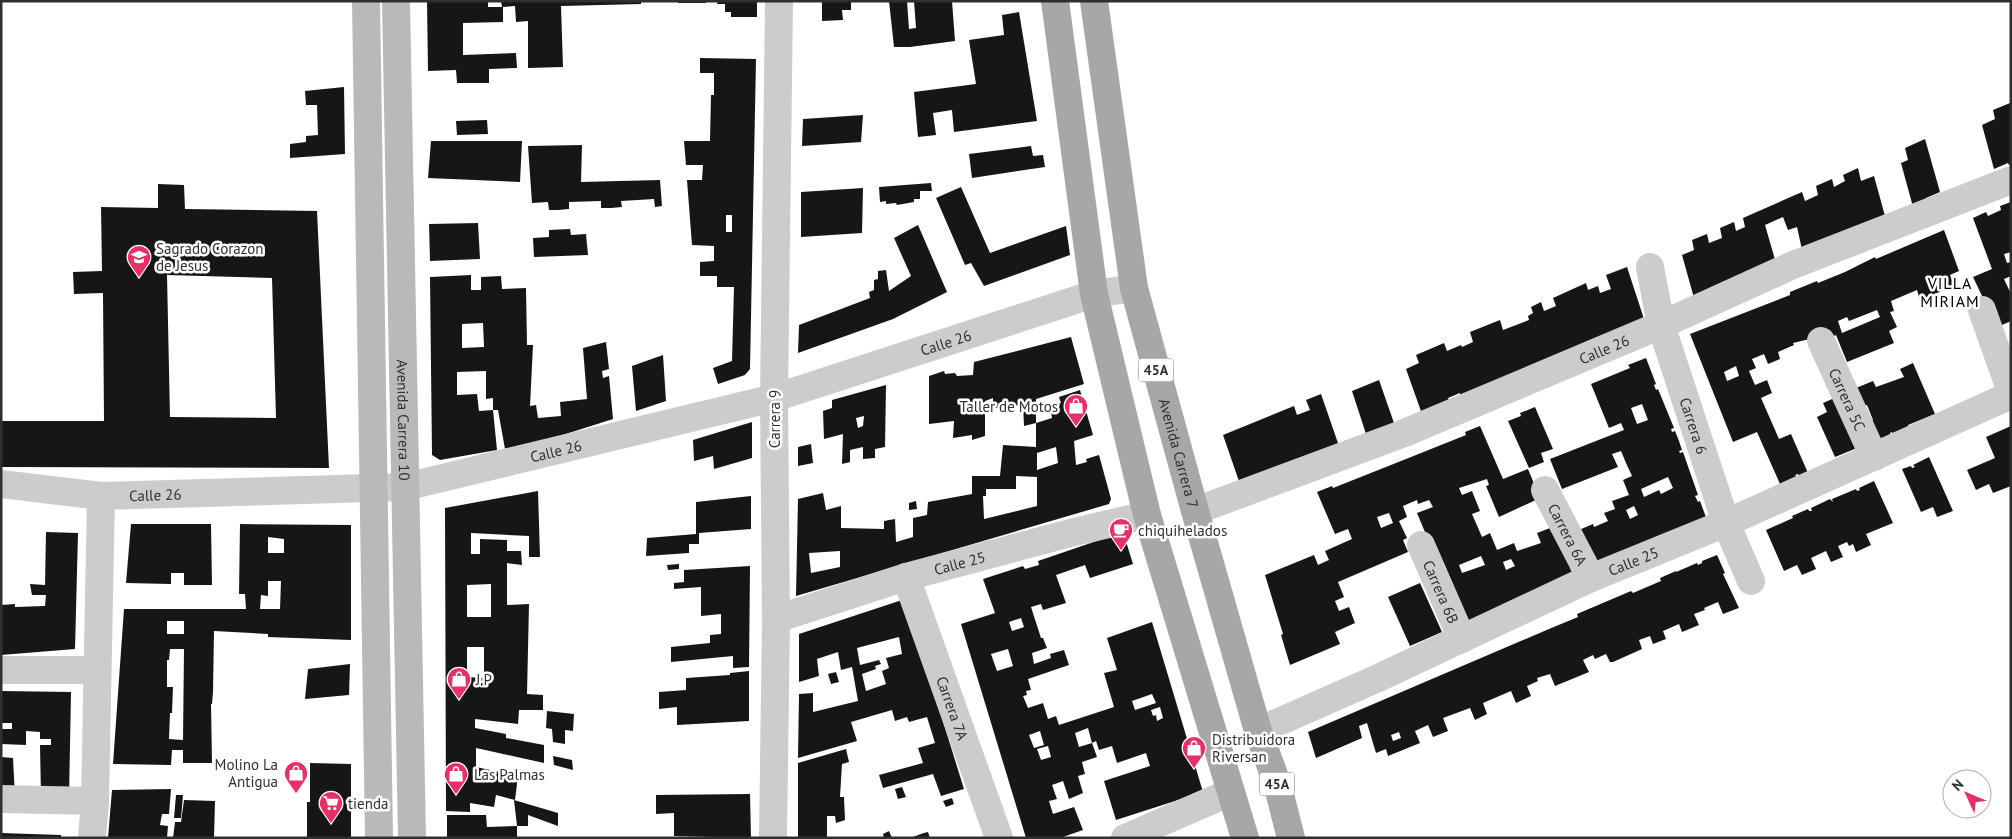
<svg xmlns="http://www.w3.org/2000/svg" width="2012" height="839" font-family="'PT Sans',sans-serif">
<rect width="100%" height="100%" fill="#fff"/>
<!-- building -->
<path fill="#161616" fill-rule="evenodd" d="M427,1H488V7H503V22L463,23V55L516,53L517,68L489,69V83H457L456,70L428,71Z
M501,1H641V4L561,6L563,67L528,68V21L516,22L515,6L502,7Z
M678,1H706V3H678Z
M718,1H757V17H731V12H725V4H717Z
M822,1L851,2V10H842L843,20L822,21Z
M889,1H907L909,29L916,28L914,1H952L955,41L910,47H894Z
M1019,12L1037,121L954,132L952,110L933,113L936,135L918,137L914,92L976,84L969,40L1004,35L1002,15Z
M700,58L756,59L750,369L745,375L718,384L713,368L732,361L734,287H717V276H700V262L714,261V246L692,245L687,180H702L703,165H686L684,141H710L711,95H714V73H700ZM726,215H732V232H726Z
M344,87L345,154L290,158V144L306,142V136L318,135L317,105H306L305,91Z
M2010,103L2011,165H2009L2008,163L1994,169L1982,125L1995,119L1993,110Z
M863,115L861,142L802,146L803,119Z
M487,120L488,134L457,135L456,121Z
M1925,139L1940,192L1926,198L1927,201L1913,207L1901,163L1908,160L1905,148Z
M431,141H522L520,182L428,178Z
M582,145L581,182L660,180L662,206L655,207L654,199L621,201L622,207L611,208H601V201L569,202V209L558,210H549L548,202L532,203L528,146Z
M1031,146L1033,156L1043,155L1045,167L972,178L969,154Z
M1858,168L1861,181L1874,176L1885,216L1803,254L1797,227L1788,230L1783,217L1765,225L1776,263L1694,298L1682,255L1694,250L1692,240L1707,234L1709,243L1722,238L1720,228L1734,222L1736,231L1745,227L1743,218L1802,192L1805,201L1818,195L1816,186L1832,179L1834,187L1845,181L1843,175Z
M931,183L932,191H920V199H914V202L897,205L896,203L886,204V201L880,202L879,187Z
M158,184L184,185L185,209L317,211L329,468L1,467V421H104L103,293L74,294L73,272L102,271L101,207L158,208ZM167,275L272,278L276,418L170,417Z
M961,187L990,253L1066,226L1070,255L984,286L971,263L965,265L936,198Z
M863,188L862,233L801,237V192Z
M2011,202V252L2004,254L2007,263L2011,262V276L2004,279L2011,294V321L1993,329L1983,298L1973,277L1992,269L1973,218L1986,212L1988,216L2001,210L2000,206Z
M478,223L480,259L430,261L429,224Z
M918,225L947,292L893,319L798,353L799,325L870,298L869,292L874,290V280L878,279V271L886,270L889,291L911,276L894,238Z
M570,229L571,235L586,234L588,255L534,257L533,238L549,237V230Z
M1944,230L1959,271L1950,275L1954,286L1920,300L1917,290L1891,301L1894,311L1890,312L1897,327L1889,331L1894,343L1847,362L1836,335L1824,340L1822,336L1793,343L1794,345L1778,352L1780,359L1768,364L1764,354L1752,359L1756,368L1749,371L1755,385L1767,380L1772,393L1761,398L1779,439L1791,434L1808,473L1799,476L1798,474L1795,475L1797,477L1780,484L1757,432L1733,442L1690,334L1790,295V292L1817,281L1818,283L1845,272L1875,257L1876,259ZM1877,310L1880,317L1842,333L1838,321L1847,317L1849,321ZM1736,366L1739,376L1727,381L1724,372Z
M1627,267L1645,322L1460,395V393L1448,398L1449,400L1422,414L1406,369L1419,363L1416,355L1444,343L1447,351L1461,345L1462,347L1473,342L1470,332L1500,320L1503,330L1529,320L1528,316L1533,313L1531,307L1541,302L1544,311L1556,306L1553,298L1586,283L1588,290L1598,286L1600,293L1611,289L1606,275Z
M471,275V290H481V277L501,276L502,289L526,288L527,345H533L530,406L536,405L538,418L561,416L560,402L587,399L583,348L606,342L609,369L602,371L603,378L609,376L613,419L550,439L505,449L498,410H493V398L486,399V371L457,372V395L477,394L479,411L493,410L497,450L440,460L432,455L430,277ZM483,323L484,347L462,348V324Z
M1071,337L1084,384L1036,399V423L1052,418L1050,406L1061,403L1059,397L1080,390L1093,435L1074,441L1076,465L1087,462L1086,459L1099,455L1111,499L1109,504L796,596L798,499L823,493L826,510L841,506V528L884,529V521L895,519L896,542L913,537V518L927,515L928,502L972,494V476H1000L1003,445L1036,447V423L1024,426L1023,404L1004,409V407L993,408V398L985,401V436L972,440V435L953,438L954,421L929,424V376L944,371L945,374L955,373L957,376L973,375L974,362ZM1056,447L1058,463L1037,470V453ZM1016,476L1037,477V506L984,519L983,496H986V489H1016ZM840,551V567L811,573L809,553Z
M663,355L666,401L636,411L632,366Z
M1646,358L1656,384L1654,385L1656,390L1658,389L1674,428L1671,429L1672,432L1675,431L1679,441L1682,450L1679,451L1680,453L1683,452L1698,495L1695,496L1698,502L1700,501L1707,520L1595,568L1579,530L1593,524L1594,527L1608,521L1604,513L1615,509L1612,501L1629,495L1623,480L1632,476L1626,463L1621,451L1612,454L1618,467L1562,489L1550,459L1624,430L1621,423L1609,428L1591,384L1630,368L1628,365ZM1642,404L1648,420L1637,424L1631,408ZM1668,477L1673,488L1661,494L1659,490L1644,497L1641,489ZM1634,506L1638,515L1630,519L1626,510Z
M1913,363L1935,414L1908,425L1909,428L1893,435L1892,432L1890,433L1891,436L1879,441L1870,421L1873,420L1867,405L1864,406L1856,388L1873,381L1876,387L1904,377L1900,369Z
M1379,380L1394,423L1367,437L1352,391Z
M886,385L885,447L875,449V458L863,459V447L850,450V462L842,464L843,434L824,439L823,411L832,408V400ZM864,416L863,426L858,428L856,418Z
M1321,394L1339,446L1241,487L1223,435L1294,406L1297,415L1310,410L1306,400Z
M1839,396L1862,446L1835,457L1817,417L1827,412L1823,403Z
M1535,407L1553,449L1541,453L1544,462L1529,468L1508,421L1521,416L1520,413Z
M752,422V458L714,469L713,456L694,461L693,440Z
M1480,426L1503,479L1528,469L1540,498L1499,517L1486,486L1489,485L1487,479L1459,488L1462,495L1472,491L1480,511L1472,514L1482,537L1490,533L1497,550L1514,543L1517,551L1541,543L1537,533L1550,528L1572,567L1570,568L1574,576L1463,623L1417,513L1433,507L1429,500L1418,504L1417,500L1403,506L1407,517L1399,521L1407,538L1403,540L1408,552L1338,582L1344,597L1335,601L1339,611L1349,607L1355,623L1335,632L1340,644L1290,665L1281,635L1283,634L1265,575L1314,555L1318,565L1329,560L1325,551L1352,539L1348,529L1335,534L1317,492L1332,486L1333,488L1401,461L1466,435L1465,432ZM1389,513L1393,523L1381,528L1377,517ZM1481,556L1485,565L1462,573L1459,565ZM1511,559L1515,566L1506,570L1503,562Z
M2011,426V486L1993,493L1989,484L1976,490L1967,470L1995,458L1986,437Z
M811,444L813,463L798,466V447Z
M1929,457L1953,511L1937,517L1933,507L1921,512L1902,469L1911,466L1912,468L1915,467L1913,465Z
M1874,481L1893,523L1866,534L1871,545L1856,552L1853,544L1849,546L1847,542L1838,546L1843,557L1831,562L1826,551L1811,558L1816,569L1802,575L1797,565L1784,571L1766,530L1793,518L1792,516L1808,509L1809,511H1812L1811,508L1830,499L1833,502L1832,499L1856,489L1857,491L1860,490L1859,488Z
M538,491L540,557H529V536L471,533V554H480V539L507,540V551H521L522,565L507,563V605L529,604L527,694L543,695V710H519L518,724L475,719V728L506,734V738L544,745V763L476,748V767L518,776L515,800L496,795L494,807L470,803V812L446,811L445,508ZM491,584V617H467V585ZM467,647H484V678L467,677Z
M751,496V529L699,533V544H689V553L646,556L647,538L696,534V502Z
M916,501L917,509L909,510V503Z
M131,524H211L212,585H184V573H171V584L126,583Z
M240,524L351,525V640L268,637V634L214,631L213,692L212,704H211L212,763H183V750H172L171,765L113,764L124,609H246L245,594H239ZM268,537L284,539V553H268ZM268,581H281L280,609H260L261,595L268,596ZM167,621H184V634H167ZM170,649H184L183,740L169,739L170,713H172L173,687H167V660H169Z
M46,532L78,533L75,649L1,655V605L15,604V607L45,606L46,595H32L30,584L45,585Z
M1120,533L1124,535L1133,564L1090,578L1085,565L1056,575L1066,603L1043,610L1041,604L1031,607L1041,638H1043L1047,648L1032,653L1034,664L1051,658L1050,654L1064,650L1069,665L1028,679L1031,690L1026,691L1027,695L1023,696L1028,708L1043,703L1048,719L1056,716L1059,725L1114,707L1104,673L1117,670L1107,638L1152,622L1203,792L1116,820L1104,781L1150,766L1146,753L1117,763L1112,746L1099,750L1096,741L1092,743L1088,728L1075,733L1079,747L1092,743L1097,757L1082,762L1085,774L1078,776L1083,793L1069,799L1063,781L1052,785L1057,799L1049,801L1053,814L1074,807L1083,830L1060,838H1026L961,624L995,613L983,579L1023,566L1025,569L1039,565L1038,561ZM1021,618L1024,627L1012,631L1009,622ZM1008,649L1013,666L997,671L991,654ZM1152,694L1156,703L1135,710L1132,701ZM1160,707L1163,718L1157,721L1156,715L1153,716L1151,710ZM1040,731L1044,745L1034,748L1029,735ZM1048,746L1051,757L1041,760L1037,749Z
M1717,555L1725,573L1723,574L1739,608L1736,609L1723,614L1718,602L1704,608L1705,610L1694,614L1699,625L1682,632L1679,624L1663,631L1666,639L1653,644L1650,636L1639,640L1642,649L1613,662H1610L1606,654L1595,659L1593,655L1583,660L1589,672L1555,686L1550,674L1537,678L1538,681L1527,686L1531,696L1516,703L1511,691L1483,703L1487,714L1475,720L1470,708L1443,718L1448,731L1433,737L1428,725L1415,731L1420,743L1388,756L1386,749L1376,753L1367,723L1359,726L1362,738L1316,758L1308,732L1549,629L1578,617L1577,614L1631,591L1633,593L1661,581L1660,578L1676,571V572L1697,563L1698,565L1702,563V561ZM1399,732L1401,738L1393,741L1391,735Z
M679,564V569L668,570L667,565Z
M750,566L749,667L733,668V656L671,662V647L710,643V635L721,634V614L701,616V587L674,589V583L684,582V570Z
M1420,583L1442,632L1410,646L1388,597Z
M905,599L964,789L941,796L933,774L883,788L879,775L923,763L918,748L935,743L927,717L909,722L907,717L895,721L892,710L851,722L857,741L798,758L799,694L813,693V712L858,701L852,667L841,670L838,652L817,659L819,676L799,682V634ZM899,637L902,654L886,658L889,668L882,671L886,684L866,691L862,674L876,669L875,666L881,664L879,660L860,665L857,648Z
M350,664L349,695L305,699L308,669Z
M749,671V721L677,725V707L659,709V692L686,690V678L730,675V673Z
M836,672L839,682L831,684L828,674Z
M1,691L71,692L69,798L41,797L40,745H51V739H40V732L26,731V745L1,744V729H12V723H1Z
M547,711L574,714L573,731L565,730V744L553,742L552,729L546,728Z
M846,749L849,762L842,764L840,797H844L845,820L836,823L835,816H827V838H798V763Z
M553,756L572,760L573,770L554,765Z
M1,757L13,758L15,796H1Z
M310,763L351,764V838H307V802H310Z
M902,787L906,797L898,799L895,789Z
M171,789L169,814H162L160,825L168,826L167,838H108L112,790Z
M750,794L751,838L674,836V813L656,814V795Z
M176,795H183L181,818H174Z
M952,798L954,804L946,807L943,801Z
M184,800L215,801L214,838H173L175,822H181Z
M514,800L558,813V826L528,815V826H517Z
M447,815H486L487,827L517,826V838H447Z
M889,831L892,838H884L883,834Z
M928,832L930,838H910L924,833Z
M1,833L61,835V838H1Z"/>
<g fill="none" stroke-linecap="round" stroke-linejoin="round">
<!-- minor -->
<g stroke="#ccc" stroke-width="28">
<path id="s1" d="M1650,267L1661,325L1726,523L1751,581"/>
<path d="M1982,310L2011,392"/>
<path id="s2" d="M1821,341L1874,457"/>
<path id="s3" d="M1,484L101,496L405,487L774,398L1094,294L1134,288"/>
<path id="s4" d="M1545,490L1591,578"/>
<path id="s5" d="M1195,511L1402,434L1661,325L1793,265L2011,180"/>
<path id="s6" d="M1421,545L1462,639"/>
<path id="s7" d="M906,577L999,838"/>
<path id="s8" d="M776,619L906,577L1074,532L1147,515"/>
<path d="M1,670H96"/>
<path id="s9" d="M1258,731L1376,679L1591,578L1726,523L2011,395"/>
<path d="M1,799L95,801"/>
<path d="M92,838L95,801L101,496"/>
<path d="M773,838L776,619L774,398L779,1"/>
<path d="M1125,838L1231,792"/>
</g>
<!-- secondary -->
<g stroke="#b9b9b9" stroke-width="28">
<path d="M366,1L379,838"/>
<path id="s10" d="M396,1L412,838"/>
</g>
<!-- primary -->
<g stroke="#a7a7a7" stroke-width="28">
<path d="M1055,1L1094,294L1147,515L1245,838"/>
<path id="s11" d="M1094,1L1134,288L1195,511L1258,731L1277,783L1291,838"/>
</g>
</g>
<!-- icons -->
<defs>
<g id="school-pin" transform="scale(1.25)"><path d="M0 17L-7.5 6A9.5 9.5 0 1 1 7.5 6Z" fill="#e82f67" stroke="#fff"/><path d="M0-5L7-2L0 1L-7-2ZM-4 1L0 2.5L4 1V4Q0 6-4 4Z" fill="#fff"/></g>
<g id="shop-pin" transform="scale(1.25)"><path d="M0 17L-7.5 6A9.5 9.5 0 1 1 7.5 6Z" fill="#e82f67" stroke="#fff"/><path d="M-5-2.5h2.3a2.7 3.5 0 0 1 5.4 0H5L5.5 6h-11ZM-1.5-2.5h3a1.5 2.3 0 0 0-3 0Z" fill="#fff"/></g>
<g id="cafe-pin" transform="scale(1.25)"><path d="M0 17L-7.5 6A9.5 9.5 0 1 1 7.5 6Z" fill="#e82f67" stroke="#fff"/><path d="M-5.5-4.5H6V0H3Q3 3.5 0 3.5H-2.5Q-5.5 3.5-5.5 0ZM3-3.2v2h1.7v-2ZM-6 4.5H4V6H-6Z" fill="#fff"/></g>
<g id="supermarket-pin" transform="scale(1.25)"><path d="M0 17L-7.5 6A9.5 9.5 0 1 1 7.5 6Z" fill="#e82f67" stroke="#fff"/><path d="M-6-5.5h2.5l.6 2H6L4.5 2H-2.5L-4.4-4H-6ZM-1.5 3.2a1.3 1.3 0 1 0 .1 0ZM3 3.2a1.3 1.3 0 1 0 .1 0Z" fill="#fff"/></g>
</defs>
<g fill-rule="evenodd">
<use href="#school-pin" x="139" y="257"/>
<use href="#shop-pin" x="1076" y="406"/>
<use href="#cafe-pin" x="1121" y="530"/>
<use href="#shop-pin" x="459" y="679"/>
<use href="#shop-pin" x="1194" y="748"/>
<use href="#shop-pin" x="296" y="773"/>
<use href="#shop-pin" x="456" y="774"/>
<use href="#supermarket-pin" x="331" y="803"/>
</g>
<g text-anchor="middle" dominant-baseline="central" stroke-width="5" stroke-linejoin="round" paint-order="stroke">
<!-- shield labels -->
<g fill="#fff" stroke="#6d6d6d" stroke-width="1">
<rect x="1138.5" y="358.5" width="35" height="23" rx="4"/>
<rect x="1259.5" y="772.5" width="35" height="23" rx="4"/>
</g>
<g font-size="14" font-weight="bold" fill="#2f2f2f">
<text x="1156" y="370">45A</text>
<text x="1277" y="784">45A</text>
</g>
<!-- poi labels -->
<g font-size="15" fill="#2f2f2f" stroke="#fff" text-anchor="start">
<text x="156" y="248">Sagrado Corazon<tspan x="156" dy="17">de Jesus</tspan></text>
<text x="1058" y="406" text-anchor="end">Taller de Motos</text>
<text x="1138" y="530">chiquihelados</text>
<text x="476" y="679">J.P</text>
<text x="1212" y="739">Distribuidora<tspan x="1212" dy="17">Riversan</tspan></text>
<text x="278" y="764" text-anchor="end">Molino La<tspan x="278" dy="17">Antigua</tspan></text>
<text x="474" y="774">Las Palmas</text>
<text x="348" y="803">tienda</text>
</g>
<!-- street labels -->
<g font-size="15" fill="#2f2f2f" stroke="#fff">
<text stroke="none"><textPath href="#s3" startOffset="965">Calle 26</textPath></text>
<text stroke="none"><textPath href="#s5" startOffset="440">Calle 26</textPath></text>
<text stroke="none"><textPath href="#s2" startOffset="64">Carrera 5C</textPath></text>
<text stroke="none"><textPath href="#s10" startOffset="419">Avenida Carrera 10</textPath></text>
<text transform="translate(774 419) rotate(-90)">Carrera 9</text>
<text stroke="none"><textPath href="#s1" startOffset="165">Carrera 6</textPath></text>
<text stroke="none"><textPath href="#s3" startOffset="560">Calle 26</textPath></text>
<text stroke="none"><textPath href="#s11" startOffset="461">Avenida Carrera 7</textPath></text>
<text stroke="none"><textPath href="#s3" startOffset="155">Calle 26</textPath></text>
<text stroke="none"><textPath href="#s4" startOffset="50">Carrera 6A</textPath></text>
<text stroke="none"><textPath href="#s9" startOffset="412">Calle 25</textPath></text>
<text stroke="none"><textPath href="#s8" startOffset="192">Calle 25</textPath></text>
<text stroke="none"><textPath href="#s6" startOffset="51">Carrera 6B</textPath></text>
<text stroke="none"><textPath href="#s7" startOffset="139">Carrera 7A</textPath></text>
</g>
<!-- neighbourhood labels -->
<g font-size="16" letter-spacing="1" fill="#000" stroke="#fff">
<text x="1950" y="283">VILLA<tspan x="1950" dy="18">MIRIAM</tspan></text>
</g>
</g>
<!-- border -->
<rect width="2012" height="839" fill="none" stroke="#2f2f2f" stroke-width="5"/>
<!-- north arrow -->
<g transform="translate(1967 794) rotate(314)"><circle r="24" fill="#ffffff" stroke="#acacac"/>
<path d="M0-4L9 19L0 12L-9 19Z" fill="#e82f67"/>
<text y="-8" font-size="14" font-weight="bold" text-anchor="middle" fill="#2f2f2f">N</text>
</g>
</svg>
